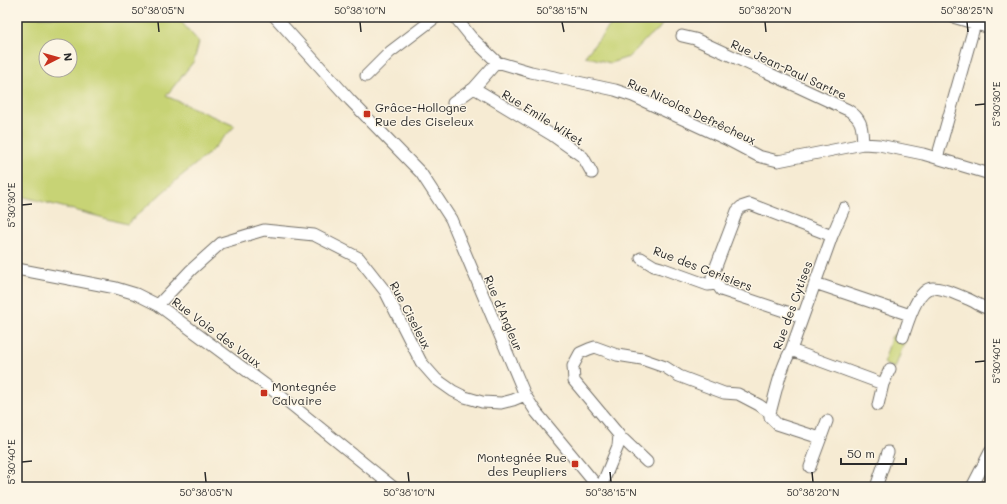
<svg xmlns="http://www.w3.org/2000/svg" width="1007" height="504" font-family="Mali,sans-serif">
<rect width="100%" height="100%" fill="#fcf5e5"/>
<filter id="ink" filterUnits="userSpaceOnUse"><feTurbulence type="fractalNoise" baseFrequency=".025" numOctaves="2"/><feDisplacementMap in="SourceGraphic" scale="8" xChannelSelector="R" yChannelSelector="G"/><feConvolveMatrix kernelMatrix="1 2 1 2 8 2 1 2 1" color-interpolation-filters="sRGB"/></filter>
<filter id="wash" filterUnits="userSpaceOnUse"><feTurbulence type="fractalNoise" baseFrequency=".012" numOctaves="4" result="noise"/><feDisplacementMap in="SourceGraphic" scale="16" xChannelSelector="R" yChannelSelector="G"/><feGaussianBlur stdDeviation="0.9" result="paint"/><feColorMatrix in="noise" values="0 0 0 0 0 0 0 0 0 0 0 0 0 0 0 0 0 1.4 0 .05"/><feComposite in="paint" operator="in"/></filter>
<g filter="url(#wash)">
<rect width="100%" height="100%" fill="#f6ebd3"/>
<!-- green -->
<path fill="#c7d374" stroke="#797f50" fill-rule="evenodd" d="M17,17H177L199,42L194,61L166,96L235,126L208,154L180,177L127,224L17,195ZM46,46H70V70H46Z
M617,17H667L658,30L650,35L629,57L610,63L585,56Z
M893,335H897L906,338L895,368L886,365L884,362L891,338Z"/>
</g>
<g filter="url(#ink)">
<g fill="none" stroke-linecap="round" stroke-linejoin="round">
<!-- minor casing -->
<g stroke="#726e66" stroke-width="13">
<path id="minor" d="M275,17L350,100L421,173L451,219L525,395L536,412L598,487
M455,17L471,37L497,62L531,72L615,90L633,96L726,139L758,156L778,161L863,144L879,145L923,154L990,174
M953,17L990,28
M682,36L695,39L848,110C863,119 862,128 863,144
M366,76L390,52L436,17
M474,88L552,135L583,157L592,173
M453,103L474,88L497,62
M937,158L977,17
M641,258L654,266L661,268L708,285L716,284
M17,269L116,288L136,294L158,305L282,397L393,487
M815,283L910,315
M158,305L191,270L221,243L264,230L314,235L359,258L385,291L421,362L436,379L453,391L465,397L482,402L501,403L513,400L525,395
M802,317L721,290L712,277L737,211L741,207L750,204L832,236
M903,337C907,325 917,289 932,288C942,287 961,296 970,300C979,304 980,307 990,309
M791,350L883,384
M878,405L883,384L890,369
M770,413C776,391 780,370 791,350L832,236L844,208
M770,413V417L777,424L820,438
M619,439L624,440L647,462
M810,467L827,421
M601,487L618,446L619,435L574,381L573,366L580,353L589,349L595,347L617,355L642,359L665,367L679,376L724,393L738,394L759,405L770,413
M876,487L888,452
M972,487L990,452"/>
</g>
<!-- minor -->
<use href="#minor" stroke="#fff" stroke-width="11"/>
</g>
</g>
<!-- ticks -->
<path fill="none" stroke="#2b2b2b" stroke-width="1.5" d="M158,22L159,32M360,22L361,32M562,22L564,32M765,22L766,32M967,22L968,32M975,105L985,104M22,205L32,204M975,362L985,361M22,462L32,461M205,472L206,482M408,472L409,482M610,472L611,482M812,472L813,482"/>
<!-- markers -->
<g fill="#c8321e" stroke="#fcf5e5" stroke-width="1.5">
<rect x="363" y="110" width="8" height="8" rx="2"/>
<rect x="260" y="389" width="8" height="8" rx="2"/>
<rect x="571" y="460" width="8" height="8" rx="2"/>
</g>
<g text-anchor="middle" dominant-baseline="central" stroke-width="3" stroke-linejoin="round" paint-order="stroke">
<!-- street labels -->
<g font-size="12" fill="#2b2b2b" stroke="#fcf5e5">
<text transform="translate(789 69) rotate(25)">Rue Jean-Paul Sartre</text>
<text transform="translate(692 111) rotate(25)">Rue Nicolas Defrêcheux</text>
<text transform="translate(543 117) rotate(32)">Rue Emile Wiket</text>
<text transform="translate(703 268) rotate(21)">Rue des Cerisiers</text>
<text transform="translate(792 305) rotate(-70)">Rue des Cytises</text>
<text transform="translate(504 313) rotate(67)">Rue d'Angleur</text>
<text transform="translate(411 315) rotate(62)">Rue Ciseleux</text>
<text transform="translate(217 332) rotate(37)">Rue Voie des Vaux</text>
</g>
<!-- poi labels -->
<g font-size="12" fill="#2b2b2b" stroke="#fcf5e5" text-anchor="start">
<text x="375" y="107">Grâce-Hollogne<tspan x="375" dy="14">Rue des Ciseleux</tspan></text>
<text x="272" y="386">Montegnée<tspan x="272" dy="14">Calvaire</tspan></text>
<text x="567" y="457" text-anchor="end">Montegnée Rue<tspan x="567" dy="14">des Peupliers</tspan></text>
</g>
</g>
<!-- margin -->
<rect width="1007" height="504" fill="none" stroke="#fcf5e5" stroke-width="44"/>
<!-- north arrow -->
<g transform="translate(58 58) rotate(84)"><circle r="19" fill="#fcf5e5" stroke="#a8a49b"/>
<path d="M0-3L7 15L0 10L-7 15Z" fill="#c8321e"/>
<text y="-6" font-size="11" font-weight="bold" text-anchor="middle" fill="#2b2b2b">N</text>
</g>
<!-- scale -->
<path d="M841 458v6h65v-6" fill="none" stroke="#2b2b2b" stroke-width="2"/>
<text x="847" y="458" font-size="12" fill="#2b2b2b" stroke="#fcf5e5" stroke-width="3" paint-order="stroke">50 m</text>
<rect x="22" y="22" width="963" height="460" fill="none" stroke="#2b2b2b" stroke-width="1.5"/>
<g font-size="10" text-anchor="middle" fill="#2b2b2b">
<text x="158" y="14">50°38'05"N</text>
<text x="360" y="14">50°38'10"N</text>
<text x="562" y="14">50°38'15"N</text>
<text x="765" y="14">50°38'20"N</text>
<text x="967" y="14">50°38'25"N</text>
<text transform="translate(996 104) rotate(-90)" y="4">5°30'30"E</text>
<text transform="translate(11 205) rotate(-90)" y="4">5°30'30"E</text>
<text transform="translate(996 361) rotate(-90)" y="4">5°30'40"E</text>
<text transform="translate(11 462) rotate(-90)" y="4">5°30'40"E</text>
<text x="206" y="496">50°38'05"N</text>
<text x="409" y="496">50°38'10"N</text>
<text x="611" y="496">50°38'15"N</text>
<text x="813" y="496">50°38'20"N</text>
</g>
</svg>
